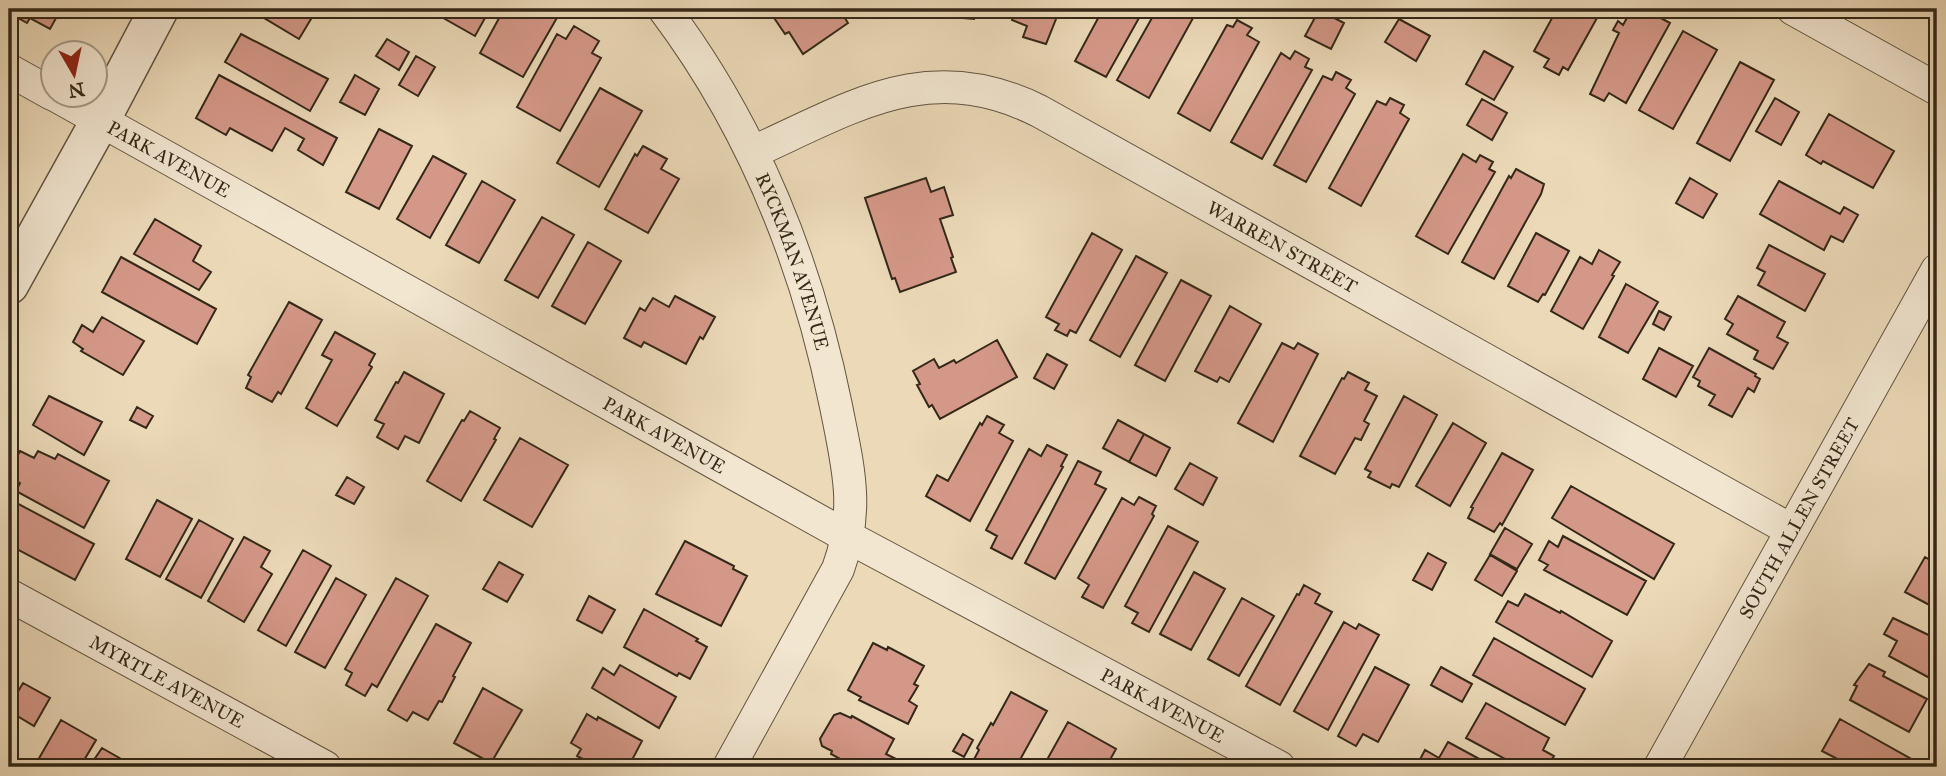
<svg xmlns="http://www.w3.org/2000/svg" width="1946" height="776" font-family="'IM FELL Great Primer',serif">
<rect width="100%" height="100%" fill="#ebd9b8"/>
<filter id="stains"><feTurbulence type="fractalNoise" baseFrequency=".00286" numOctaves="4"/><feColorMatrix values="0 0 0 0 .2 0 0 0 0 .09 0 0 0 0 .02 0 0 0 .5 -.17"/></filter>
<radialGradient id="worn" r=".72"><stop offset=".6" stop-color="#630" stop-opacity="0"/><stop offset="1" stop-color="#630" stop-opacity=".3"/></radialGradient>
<!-- building -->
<path fill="#d49888" stroke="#342818" stroke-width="2" d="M9,9H61L50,29L30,18L27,23L9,13Z
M249,9H317L299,39Z
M433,9H490L475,36L431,11Z
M504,9H562L523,77L480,53Z
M768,9H839L848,23L803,54L789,32L785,34Z
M952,9H975L974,19L951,17Z
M1016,9H1060L1046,44L1023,37L1027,26L1012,20Z
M1103,9H1144L1106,77L1075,61Z
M1157,9H1198L1149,98L1117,80Z
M1557,9H1602L1568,70L1563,67L1559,75L1544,67L1549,59L1534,51Z
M1632,9H1644L1670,23L1626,103L1609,93L1604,101L1590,94L1619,33L1613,30L1618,21L1623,25Z
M1319,10L1344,23L1331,49L1305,36Z
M1399,19L1430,36L1416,61L1385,42Z
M1237,20L1252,28L1247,35L1259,42L1210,131L1178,113L1227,25L1233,27Z
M574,26L599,41L592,53L601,58L560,131L517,107L557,34L566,39Z
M1683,31L1717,50L1673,129L1639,110Z
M241,34L328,79L310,111L225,62Z
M387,39L409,52L399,70L376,56Z
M1295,51L1309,59L1305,67L1312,70L1262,159L1231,142L1281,53L1290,59Z
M1484,51L1513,67L1494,100L1466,84Z
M416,56L435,67L418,96L399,85Z
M1740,62L1774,80L1730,161L1697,143Z
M1336,72L1351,80L1346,88L1355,94L1306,182L1274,165L1323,76L1332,80Z
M219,75L337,138L323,165L298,150L304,139L285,128L272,151L230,128L226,135L196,118Z
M355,75L379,89L365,115L340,102Z
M600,88L642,111L599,187L557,163Z
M1390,98L1404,105L1400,113L1409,119L1361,206L1329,188L1377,101L1386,105Z
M1775,98L1799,112L1781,145L1756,131Z
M1482,99L1507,113L1492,140L1467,125Z
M1829,114L1894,151L1873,188L1823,161L1821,164L1806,155Z
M379,129L412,146L379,209L346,192Z
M643,146L667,159L661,169L679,179L648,233L605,209L635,154L637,156Z
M1463,154L1476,162L1480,155L1493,162L1489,169L1495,172L1448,254L1416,236Z
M433,156L466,174L430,238L397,219Z
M1516,169L1544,184L1541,194L1494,279L1462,262L1509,176L1511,178Z
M926,178L931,192L944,187L953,215L940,219L953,257L951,258L956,272L900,292L895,278L892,279L865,198Z
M1690,178L1717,194L1703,218L1676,203Z
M482,181L515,200L479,263L446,245Z
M1779,181L1840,214L1844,207L1858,215L1843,242L1831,236L1824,250L1760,214Z
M542,217L574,235L538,298L505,280Z
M155,219L201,246L193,261L211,272L199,290L134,254Z
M1092,233L1122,250L1076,333L1070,330L1067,336L1055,330L1059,324L1046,317Z
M1536,233L1569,251L1545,295L1543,294L1538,302L1508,286Z
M588,242L621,261L585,324L552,306Z
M1769,245L1825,274L1805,311L1758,285L1765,272L1757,268Z
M1599,250L1620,262L1612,275L1614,276L1583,329L1551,311L1580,257L1592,264Z
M1136,256L1167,273L1120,357L1090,340Z
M121,257L216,309L197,344L102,292Z
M1181,280L1211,296L1165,381L1135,365Z
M1626,284L1658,302L1628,353L1599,337Z
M675,296L715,317L703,339L700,337L686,364L644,342L641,347L624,338L640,308L645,311L653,298L669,307Z
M1738,296L1785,322L1777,337L1788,343L1773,369L1754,359L1758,351L1727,334L1733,324L1725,319Z
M289,302L322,320L281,394L278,392L272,402L246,388L251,377L248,375Z
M1230,306L1261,324L1229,382L1220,377L1217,382L1195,371Z
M1659,311L1671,317L1664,330L1653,324Z
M102,317L144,341L123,375L81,351L83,349L73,342L82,325L93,332Z
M335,332L375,354L369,365L372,367L337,426L306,408L332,360L322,355Z
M997,340L1017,377L940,419L932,405L929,407L917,385L920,384L913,371L934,359L939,368L954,360L956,363Z
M1282,343L1294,349L1298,343L1318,354L1273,442L1238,423Z
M1659,348L1693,366L1676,397L1643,379Z
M1709,348L1756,374L1755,376L1760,379L1754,392L1748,388L1732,417L1709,405L1715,395L1698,386L1700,381L1693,377Z
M1047,354L1067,365L1054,389L1034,378Z
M404,372L444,394L419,443L405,436L398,449L377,437L384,424L375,420L396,382L398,383Z
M1348,372L1369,383L1365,390L1377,396L1364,421L1369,424L1361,440L1355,438L1335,474L1300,456L1342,378L1344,379Z
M49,396L102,422L84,455L33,425Z
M1404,396L1437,415L1399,487L1392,484L1390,488L1368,477L1371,472L1365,469Z
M137,407L153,416L146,428L130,420Z
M470,411L500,428L494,439L496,440L461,501L427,481L462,420L464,421Z
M987,416L1004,425L999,433L1013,441L970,521L926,496L937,475L948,481L980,423L982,425Z
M1118,420L1144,434L1129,462L1103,448Z
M1453,423L1486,443L1450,506L1416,486Z
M1144,434L1170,448L1156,476L1129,462Z
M520,438L568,465L532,527L484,500Z
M1047,445L1067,455L1061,466L1063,467L1012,559L991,548L997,536L986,530L1029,449L1041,456Z
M20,451L34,458L38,451L55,459L58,454L109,481L84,528L16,491L20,483L9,476V471Z
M1502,453L1533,470L1502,525L1500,523L1494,532L1468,518L1473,508L1471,507Z
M1078,461L1101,472L1095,484L1106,489L1055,579L1025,563Z
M1190,463L1217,478L1203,505L1175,489Z
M347,477L364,487L354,504L336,495Z
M1571,486L1674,544L1654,579L1552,518Z
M1139,497L1156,506L1152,514L1154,516L1103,608L1082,597L1089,585L1078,578L1122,498L1134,505Z
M9,499L94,544L75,580L9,545Z
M157,500L192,519L160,577L126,559Z
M199,520L233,539L201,598L166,579Z
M1168,526L1198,542L1149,632L1132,623L1138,613L1125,606Z
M1505,528L1532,544L1517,569L1490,554Z
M1563,536L1646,581L1627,615L1544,570L1548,565L1539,560L1549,541L1558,547Z
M244,537L270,551L261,567L272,574L244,622L208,601Z
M685,541L734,566L733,569L747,576L721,626L656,594Z
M303,550L331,566L286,646L258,630Z
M1428,553L1446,563L1432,590L1413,580Z
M1490,555L1517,571L1502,596L1475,580Z
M1925,557L1937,564V609L1905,592Z
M499,562L523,575L507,602L483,589Z
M1194,572L1225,589L1191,650L1160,634Z
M336,578L366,595L325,668L295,652Z
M396,578L428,596L377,687L372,684L365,696L346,685L352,673L345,669Z
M1304,585L1320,594L1315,603L1332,612L1280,705L1246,686L1297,594L1299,595Z
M1525,594L1560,613L1561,611L1612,641L1592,677L1496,622L1508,601L1518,606Z
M589,596L615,610L602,633L577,620Z
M1242,598L1274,616L1239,676L1208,659Z
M644,609L698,639L696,641L707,647L690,679L679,673L677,676L624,647Z
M1893,618L1937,639V682L1889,656L1897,641L1884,634Z
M1344,622L1356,629L1359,624L1379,635L1328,730L1294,711Z
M436,624L471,643L453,676L455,677L442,702L439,701L428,720L413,712L407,721L388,710Z
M1494,638L1585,689L1565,725L1473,675Z
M873,643L887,650L888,647L924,666L914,684L918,686L909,701L917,706L908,724L859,700L861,697L848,690Z
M1869,664L1885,672L1883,676L1927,699L1909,732L1850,700L1857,686L1854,685Z
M620,665L676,697L659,728L592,688L603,668L614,675Z
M1375,667L1409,685L1378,742L1363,734L1356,746L1338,736Z
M1441,667L1472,684L1462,702L1431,685Z
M23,683L50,698L34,726L9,711V707Z
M483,688L522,710L491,763L454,743Z
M1011,692L1047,711L1016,767H970L979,750L977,748L991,723L993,725Z
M1486,703L1549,738L1543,750L1554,756L1547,767H1520L1466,738Z
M840,713L851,718L852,716L894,739L886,754L898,760L894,767H855L831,754L832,751L822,746L820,739L834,715Z
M587,714L597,720L598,717L642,741L633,758L644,764L642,767H598L577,756L581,749L571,743Z
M1840,719L1913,760L1909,767H1853L1822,751Z
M61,720L96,740L80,767H34Z
M1068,722L1116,749L1106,767H1043Z
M963,734L973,740L964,757L953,751Z
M1448,742L1485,762L1483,767H1416L1425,750L1439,758Z
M102,748L130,764L128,767H89Z"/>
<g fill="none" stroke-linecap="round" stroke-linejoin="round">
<!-- minor casing -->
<g stroke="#625440" stroke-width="34">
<g id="minor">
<path id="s1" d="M664,9C752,126 807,263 836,406C848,467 860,509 838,569L729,767"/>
<path d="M1793,9L1937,89"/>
<path d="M9,70L52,94"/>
<path id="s2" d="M53,94L848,537L1279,767"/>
<path id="s3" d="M753,152C853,107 929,56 1039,111L1791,530"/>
<path id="s4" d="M9,595L325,767"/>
<path id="s5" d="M1660,767L1937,270"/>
</g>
</g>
<!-- tertiary casing -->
<g stroke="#625440" stroke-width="41">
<path id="tertiary" d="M9,285L100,121L159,9"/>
</g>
<!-- minor -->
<use href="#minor" stroke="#f2e6d1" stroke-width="32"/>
<!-- tertiary -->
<use href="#tertiary" stroke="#f2e6d1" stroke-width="38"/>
</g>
<g text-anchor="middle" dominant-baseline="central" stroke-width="6" stroke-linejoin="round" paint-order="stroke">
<!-- street labels -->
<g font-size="19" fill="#342818" stroke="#f2e6d1">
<text stroke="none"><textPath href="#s2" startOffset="133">PARK AVENUE</textPath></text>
<text stroke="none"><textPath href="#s3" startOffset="581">WARREN STREET</textPath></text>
<text stroke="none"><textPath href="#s1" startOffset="285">RYCKMAN AVENUE</textPath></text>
<text stroke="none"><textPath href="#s2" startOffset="700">PARK AVENUE</textPath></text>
<text stroke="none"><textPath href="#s5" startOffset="285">SOUTH ALLEN STREET</textPath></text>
<text stroke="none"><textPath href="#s4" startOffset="180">MYRTLE AVENUE</textPath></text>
<text stroke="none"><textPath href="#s2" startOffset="1267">PARK AVENUE</textPath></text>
</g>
</g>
<!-- margin -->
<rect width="1946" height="776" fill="none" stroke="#ebd9b8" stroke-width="35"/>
<rect x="10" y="10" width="1925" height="755" fill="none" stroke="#342818" stroke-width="3.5"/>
<rect x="18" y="18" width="1911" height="741" fill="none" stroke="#342818" stroke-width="2"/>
<!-- north arrow -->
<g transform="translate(74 74) rotate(171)"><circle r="33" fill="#f2e6d1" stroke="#a69a87" stroke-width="2"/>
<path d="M0-5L12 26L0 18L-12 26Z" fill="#8f2418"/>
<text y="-10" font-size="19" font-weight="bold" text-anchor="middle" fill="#342818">N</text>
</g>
<rect width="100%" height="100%" filter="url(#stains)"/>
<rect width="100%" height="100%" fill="url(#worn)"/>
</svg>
